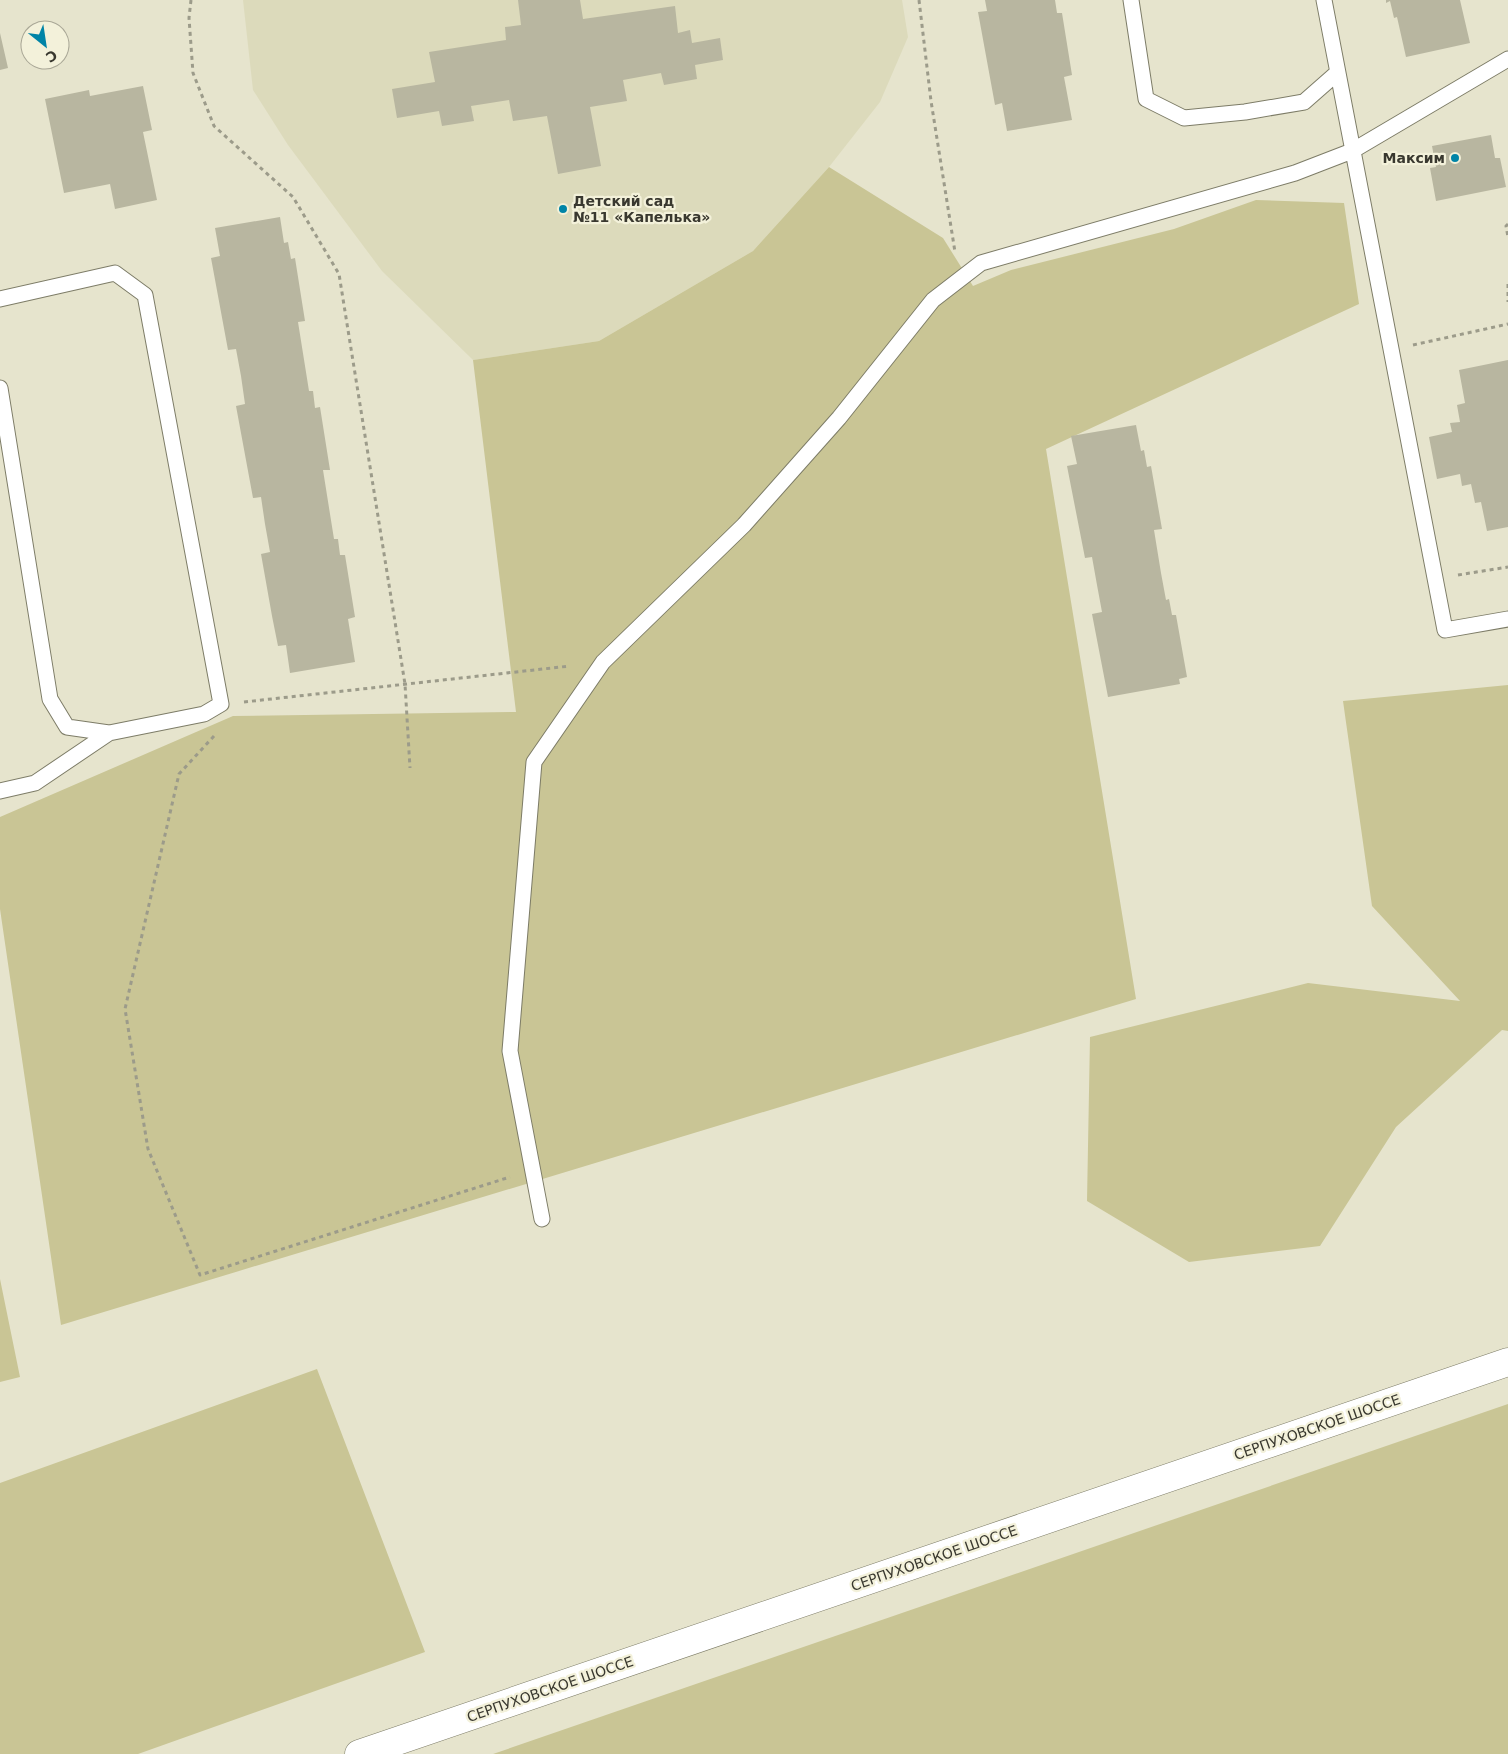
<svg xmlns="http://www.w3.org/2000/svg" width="1508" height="1754" font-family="'DejaVu Sans',sans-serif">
<rect width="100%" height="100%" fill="#e6e4cd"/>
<!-- built -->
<path fill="#dcdabb" d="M243,0H902L908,37L880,102L829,167L753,251L599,341L473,360L382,271L288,145L253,90Z"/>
<!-- green -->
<path fill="#c9c595" d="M829,167L943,238L973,286L1011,270L1174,229L1256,200L1344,203L1359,304L1046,449L1136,999L61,1325L0,909V817L233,716L516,712L473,360L599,341L753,251Z
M1508,685V1031L1502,1030L1396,1127L1320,1246L1189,1262L1087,1201L1090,1037L1308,983L1460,1001L1372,906L1343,701Z
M0,1279L20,1377L0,1382Z
M317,1369L425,1652L138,1754H0V1483Z
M1508,1404V1754H493Z"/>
<!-- building -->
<path fill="#b8b6a0" d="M518,0H580L583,19L675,6L678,33L690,30L692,43L720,38L723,60L695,65L697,79L664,85L661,73L623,80L627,101L590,107L601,166L558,174L547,116L513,121L509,100L471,106L474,121L442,126L439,111L397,118L392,89L435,82L429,52L506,40L505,27L521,25Z
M985,0H1055L1057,13H1062L1072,75L1064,77L1072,120L1007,131L1002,103L995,105L978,12L987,11Z
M1386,0H1460L1470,43L1406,57L1397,17L1394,18L1390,1L1386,3Z
M0,33L8,68L0,70Z
M143,86L152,130L143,132L157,200L115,209L110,184L64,193L45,99L89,90L90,96Z
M1491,135L1495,158H1500L1506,187L1436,201L1430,168L1436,167L1432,146Z
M280,217L284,243L288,242L291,259L295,258L305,321L298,322L309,391H313L315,408L320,407L330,470H323L330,514L334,539H338L340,555H345L355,617L348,619L355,662L290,673L286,645L278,646L272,616L261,554L270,552L265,524L261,497L253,498L236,406L245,404L241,376L236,349L228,350L211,258L220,256L215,228Z
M1508,360V527L1487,531L1481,502L1475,503L1471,484L1462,486L1460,474L1437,479L1429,437L1452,432L1450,423L1460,422L1457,405L1465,403L1459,370Z
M1136,425L1141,451L1144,450L1147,467L1151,466L1162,529L1154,530L1161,573L1166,600L1169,599L1172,615H1176L1187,677L1179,679L1180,684L1108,697L1092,614L1102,612L1097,585L1092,557L1085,558L1067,466L1077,464L1071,436Z"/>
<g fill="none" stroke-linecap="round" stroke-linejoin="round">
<!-- service casing -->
<g stroke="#7d7c67" stroke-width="17">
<path id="service" d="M1131,0L1146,99L1184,118L1245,112L1304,102L1337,73
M1324,0L1445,630L1508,619
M0,299L115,273L145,295L221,704L204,714L109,733L67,727L50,699L0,388
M0,791L35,783L109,733
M542,1219L510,1051L534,762L603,662L744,525L839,418L933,300L981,263L1295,173L1352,151L1508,59"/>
</g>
<!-- secondary casing -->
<g stroke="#7d7c67" stroke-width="29">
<path id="secondary" d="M359,1754L1508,1362"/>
</g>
<!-- path -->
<path stroke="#9c9b8a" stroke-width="3" stroke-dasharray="4 4" stroke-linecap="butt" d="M191,0L189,18L193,73L214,126L293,197L339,274L405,684L410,768
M919,0L931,101L955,252
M1508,224L1506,226L1508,237
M1508,284V302
M1413,345L1508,324
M1458,575L1508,567
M244,702L570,666
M214,736L179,774L125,1009L148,1149L200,1275L510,1177"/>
<!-- service -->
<use href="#service" stroke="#fff" stroke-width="15"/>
<!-- secondary -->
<use href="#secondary" stroke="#fff" stroke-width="28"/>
</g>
<!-- markers -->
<g fill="#0084a7" stroke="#f3f1da" stroke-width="2">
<circle cx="1455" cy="158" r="5"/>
<circle cx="563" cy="209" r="5"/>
</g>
<g text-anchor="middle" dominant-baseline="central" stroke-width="4.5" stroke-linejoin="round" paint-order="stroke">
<!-- poi labels -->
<g font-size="14" font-weight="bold" fill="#39382f" stroke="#f3f1da" text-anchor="end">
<text x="1445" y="158">Максим</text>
<text x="573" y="201" text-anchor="start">Детский сад<tspan x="573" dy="16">№11 «Капелька»</tspan></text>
</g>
<!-- street labels -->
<g font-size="14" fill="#39382f" stroke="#f3f1da">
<text transform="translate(1317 1427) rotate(-19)">СЕРПУХОВСКОЕ ШОССЕ</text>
<text transform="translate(934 1558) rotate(-19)">СЕРПУХОВСКОЕ ШОССЕ</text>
<text transform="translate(550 1689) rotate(-19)">СЕРПУХОВСКОЕ ШОССЕ</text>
</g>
</g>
<!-- north arrow -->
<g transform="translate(45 45) rotate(150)"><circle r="24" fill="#f3f1da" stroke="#a9a796"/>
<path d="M0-4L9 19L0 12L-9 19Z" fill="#0084a7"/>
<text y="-8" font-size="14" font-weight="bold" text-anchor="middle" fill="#39382f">С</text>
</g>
</svg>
